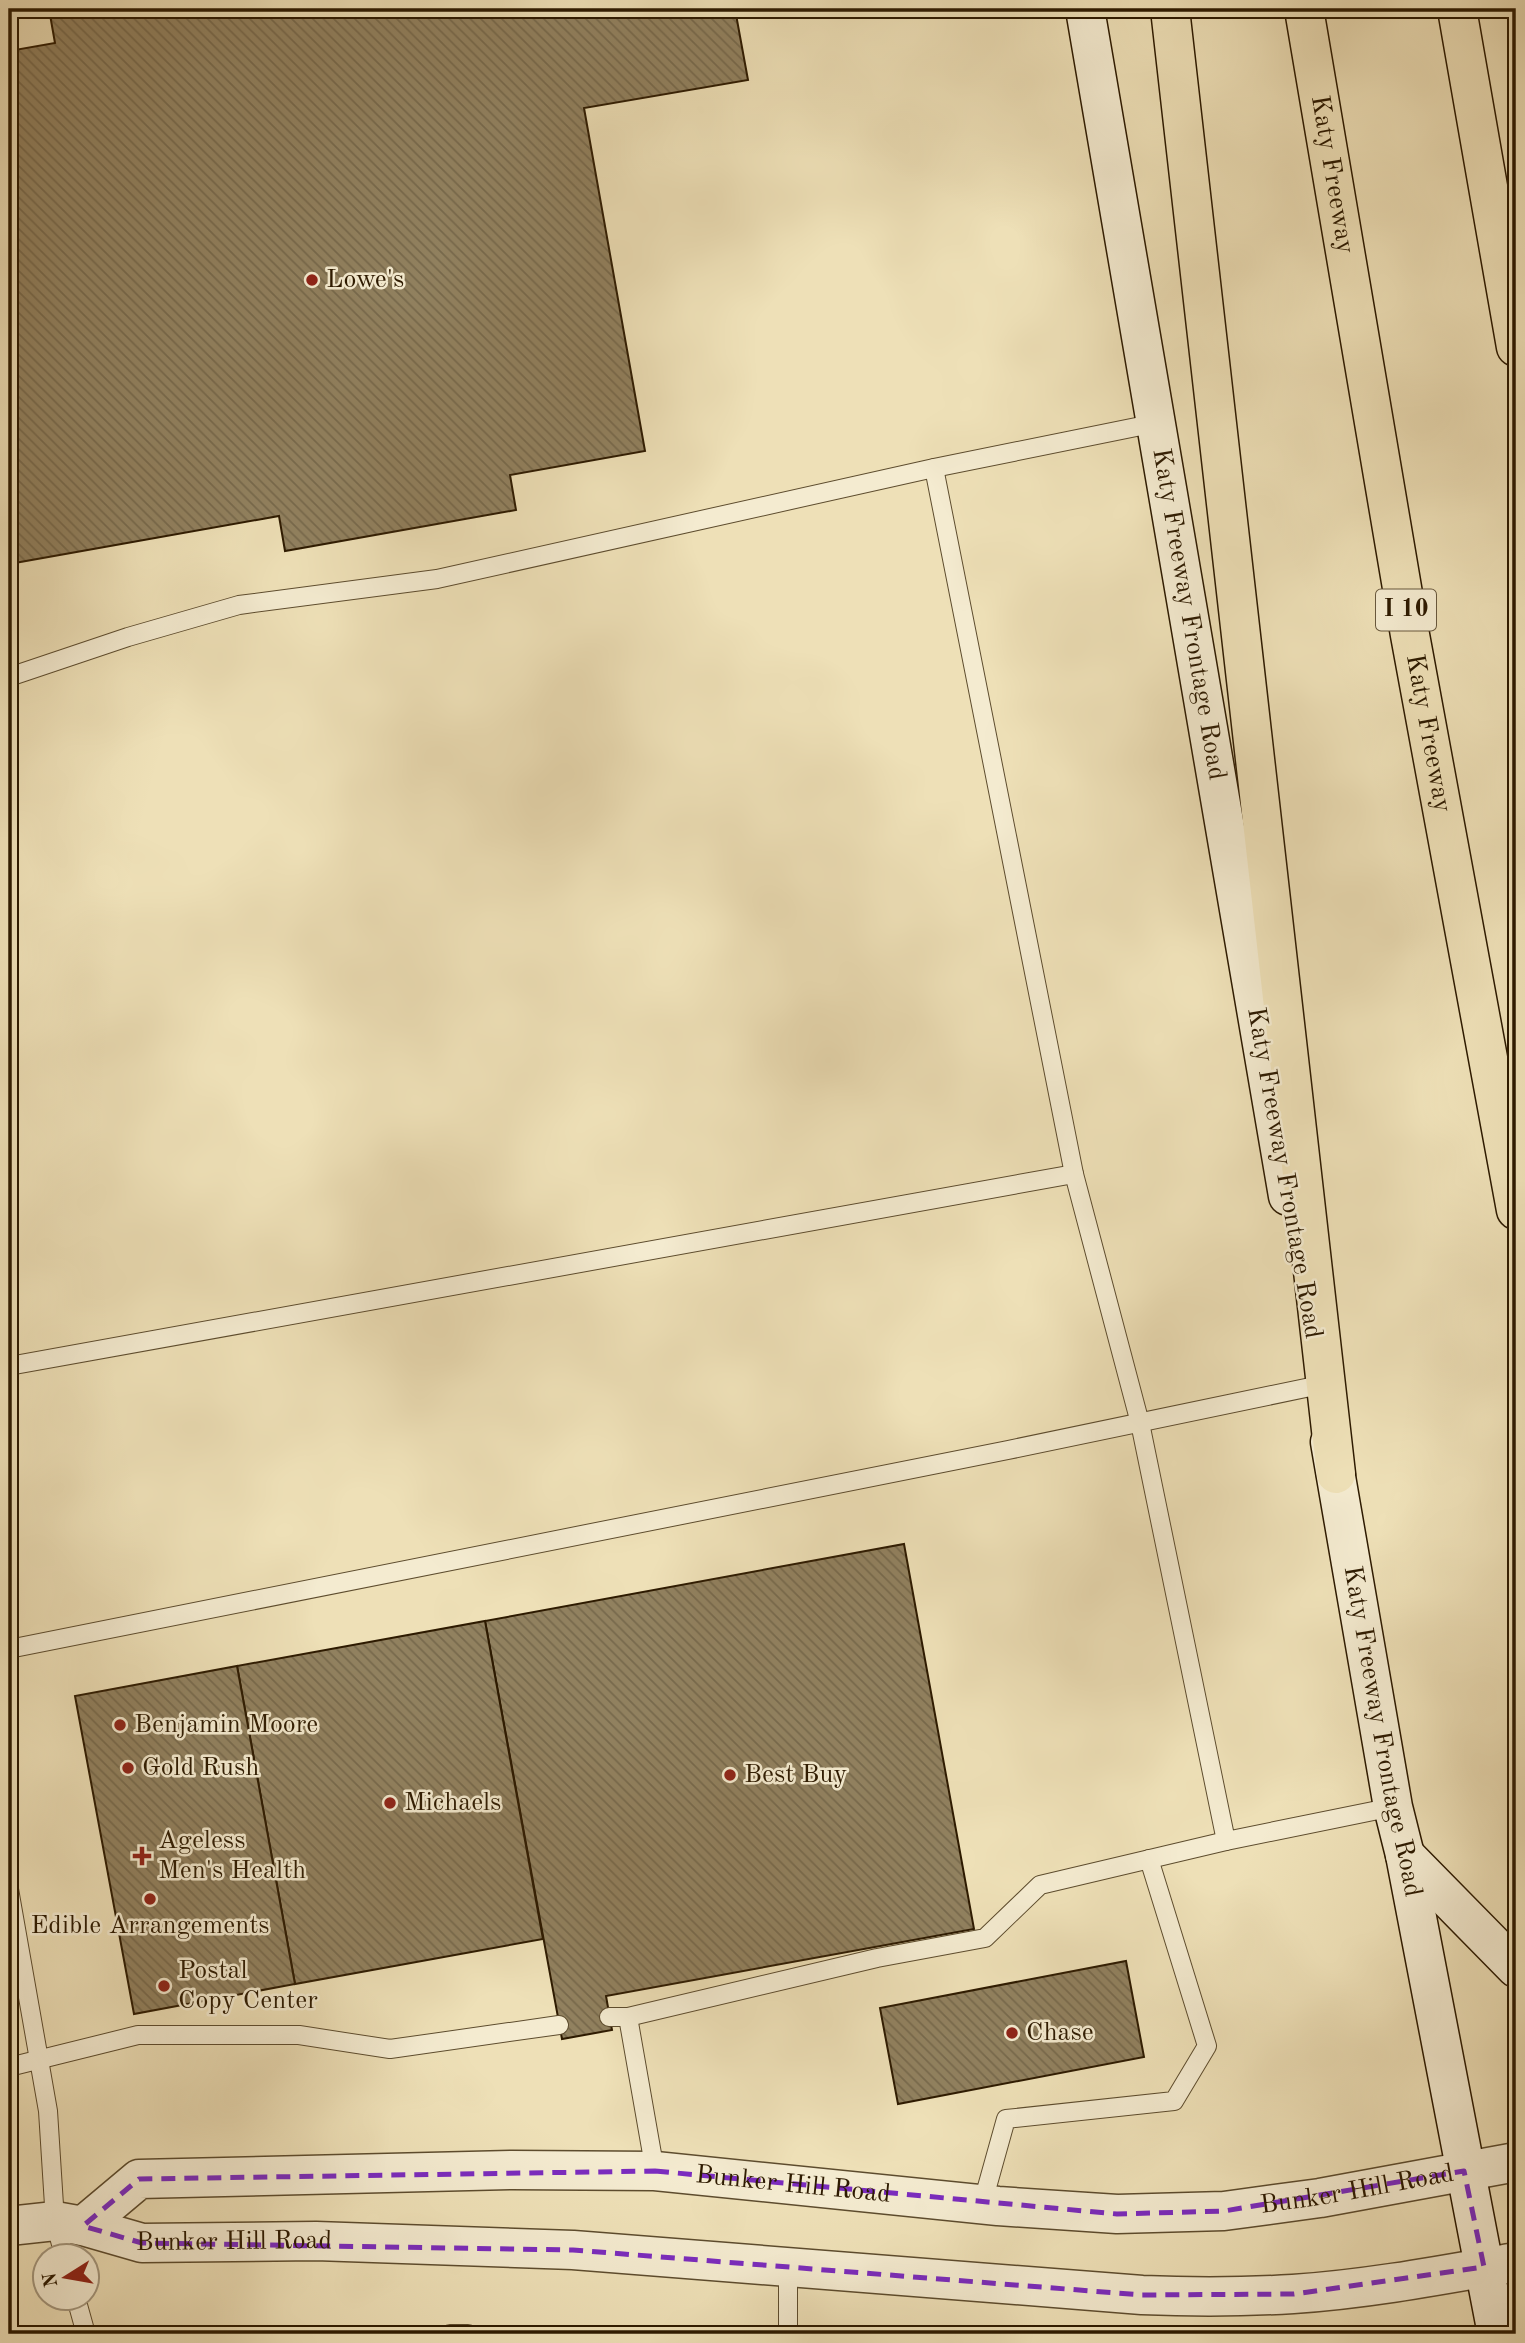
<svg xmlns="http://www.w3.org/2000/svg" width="1525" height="2343" viewBox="0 0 1525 2343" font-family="'Old Standard TT',serif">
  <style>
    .building { fill: url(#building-back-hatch); stroke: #2d1a00; stroke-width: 2 }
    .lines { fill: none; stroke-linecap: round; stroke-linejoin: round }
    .service-casing { stroke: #5d4c2e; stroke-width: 20 }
    .tertiary-casing { stroke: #5d4c2e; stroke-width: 41 }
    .secondary-casing { stroke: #2d1a00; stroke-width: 41 }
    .motorway-casing { stroke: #2d1a00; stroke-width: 41 }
    .service { stroke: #f4ebd0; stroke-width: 18 }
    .tertiary { stroke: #f4ebd0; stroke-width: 38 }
    .secondary { stroke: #f4ebd0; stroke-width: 38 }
    .motorway { stroke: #eee0b7; stroke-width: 38 }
    .marked { fill: none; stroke: #7b2cbf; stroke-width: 5; stroke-dasharray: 14 9; stroke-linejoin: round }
    .poi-dot { fill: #8f2418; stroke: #f4ebd0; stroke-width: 2.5 }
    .labels { text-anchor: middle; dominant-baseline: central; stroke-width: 5; stroke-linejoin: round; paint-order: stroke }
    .shield { fill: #f4ebd0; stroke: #69593e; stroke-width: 2 }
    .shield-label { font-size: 24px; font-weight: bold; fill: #2d1a00 }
    .street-label { font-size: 26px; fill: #2d1a00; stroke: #f4ebd0 }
    .poi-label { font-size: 26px; fill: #2d1a00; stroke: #f4ebd0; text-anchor: start }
  </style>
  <defs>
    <pattern id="building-back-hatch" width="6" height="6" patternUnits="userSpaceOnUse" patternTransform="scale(1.75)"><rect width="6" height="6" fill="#91815f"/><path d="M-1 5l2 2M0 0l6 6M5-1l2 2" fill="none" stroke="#77694c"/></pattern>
  </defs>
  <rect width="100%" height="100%" fill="#eee0b7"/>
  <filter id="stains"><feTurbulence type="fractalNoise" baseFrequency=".00286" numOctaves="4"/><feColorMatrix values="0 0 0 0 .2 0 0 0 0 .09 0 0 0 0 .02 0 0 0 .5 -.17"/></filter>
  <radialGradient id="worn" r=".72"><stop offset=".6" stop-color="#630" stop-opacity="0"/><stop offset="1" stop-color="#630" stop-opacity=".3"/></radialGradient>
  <g class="building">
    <path d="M49,9H735L748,80L584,108L645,451L510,475L516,510L285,551L279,516L9,564V51L55,43Z"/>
    <path d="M904,1544L974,1929L606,1996L612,2030L562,2039L485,1621Z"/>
    <path d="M485,1621L543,1939L295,1984L237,1666Z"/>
    <path d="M237,1666L295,1984L134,2014L75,1696Z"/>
    <path d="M1126,1961L1144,2057L898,2104L880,2008Z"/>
  </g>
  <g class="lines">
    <defs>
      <g id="service">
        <path d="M934,468L1074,1174L1140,1423L1226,1841L1393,1807"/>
        <path d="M9,677L128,637L239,605L437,579L934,468L1156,423"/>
        <path d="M9,1366L1074,1174"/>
        <path d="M9,1649L1008,1450L1320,1385"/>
        <path d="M9,1889L48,2111L55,2221L64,2256"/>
        <path d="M609,2017H628L877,1958L985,1938L1040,1885L1226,1841"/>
        <path d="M628,2017L655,2171"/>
        <path d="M9,2067L138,2035H299L390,2049L559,2025"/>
        <path d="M982,2205L1006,2119L1174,2101L1207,2046L1149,1859"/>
        <path d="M76,2298L86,2334"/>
        <path d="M450,2334H468"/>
        <path d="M788,2334V2267"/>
      </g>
      <g id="tertiary">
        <path id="s1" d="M9,2226L55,2221L83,2226L142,2243L316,2241L573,2250L1142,2295C1192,2297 1242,2297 1293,2294C1368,2289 1442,2275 1516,2262"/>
        <path id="s2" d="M83,2226L139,2179L512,2170L655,2171L998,2206L1117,2214L1224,2211L1320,2198L1516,2162"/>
      </g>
      <g id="secondary">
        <path id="s3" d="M1085,9L1288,1196"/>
        <path id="s4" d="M1330,1442L1393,1807L1405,1855L1497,2334"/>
        <path d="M1405,1855L1516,1968"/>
      </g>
      <g id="motorway">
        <path d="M1170,9L1336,1474"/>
        <path id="s5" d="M1304,9L1410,635L1516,1210"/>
        <path d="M1457,9L1516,347"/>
      </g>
    </defs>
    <use href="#service" class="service-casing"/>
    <use href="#tertiary" class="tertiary-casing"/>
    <use href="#secondary" class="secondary-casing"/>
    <use href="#motorway" class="motorway-casing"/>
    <use href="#service" class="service"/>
    <use href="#tertiary" class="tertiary"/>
    <use href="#secondary" class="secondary"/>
    <use href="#motorway" class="motorway"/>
  </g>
  <path class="marked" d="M655,2171L1117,2214L1224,2211L1464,2171L1484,2267L1294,2294L1142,2295L573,2250L142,2243L83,2226L139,2179Z"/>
  <g class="poi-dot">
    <circle cx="312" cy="280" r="7"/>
    <circle cx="120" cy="1725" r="7"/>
    <circle cx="128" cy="1768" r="7"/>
    <circle cx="730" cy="1775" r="7"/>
    <circle cx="390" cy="1803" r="7"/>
    <path d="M138.5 1845.5h7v7h7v7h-7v7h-7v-7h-7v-7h7z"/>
    <circle cx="150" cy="1899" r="7"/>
    <circle cx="164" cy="1986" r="7"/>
    <circle cx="1012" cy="2033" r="7"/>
  </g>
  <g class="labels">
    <rect class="shield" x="1376" y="589.5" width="60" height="41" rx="5"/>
    <g class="shield-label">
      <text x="1406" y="610">I 10</text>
    </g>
    <g class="street-label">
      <text stroke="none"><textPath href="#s5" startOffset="168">Katy Freeway</textPath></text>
      <text stroke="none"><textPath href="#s3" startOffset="614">Katy Freeway Frontage Road</textPath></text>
      <text stroke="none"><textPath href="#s5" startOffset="735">Katy Freeway</textPath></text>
      <text transform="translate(1284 1173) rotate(80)">Katy Freeway Frontage Road</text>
      <text stroke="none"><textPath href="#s4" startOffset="294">Katy Freeway Frontage Road</textPath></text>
      <text stroke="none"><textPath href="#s2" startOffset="728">Bunker Hill Road</textPath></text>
      <text stroke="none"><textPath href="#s2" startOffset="1295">Bunker Hill Road</textPath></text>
      <text stroke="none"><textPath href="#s1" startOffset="228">Bunker Hill Road</textPath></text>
    </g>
    <g class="poi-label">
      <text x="326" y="280">Lowe's</text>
      <text x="134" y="1725">Benjamin Moore</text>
      <text x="142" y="1768">Gold Rush</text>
      <text x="744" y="1775">Best Buy</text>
      <text x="404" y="1803">Michaels</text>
      <text x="158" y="1841">Ageless<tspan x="158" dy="30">Men's Health</tspan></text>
      <text x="150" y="1926" text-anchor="middle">Edible Arrangements</text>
      <text x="178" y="1971">Postal<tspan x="178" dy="30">Copy Center</tspan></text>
      <text x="1026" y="2033">Chase</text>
    </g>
  </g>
  <rect width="1525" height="2343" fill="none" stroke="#eee0b7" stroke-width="35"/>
  <rect x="10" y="10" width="1504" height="2322" fill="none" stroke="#2d1a00" stroke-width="3.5"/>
  <rect x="18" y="18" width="1490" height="2308" fill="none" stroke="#2d1a00" stroke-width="2"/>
  <g transform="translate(66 2277) rotate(259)"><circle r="33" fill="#f4ebd0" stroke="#a4977d" stroke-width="2"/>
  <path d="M0-5L12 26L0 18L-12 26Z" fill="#8f2418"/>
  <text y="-10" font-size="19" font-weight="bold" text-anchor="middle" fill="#2d1a00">N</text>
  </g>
  <rect width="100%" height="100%" filter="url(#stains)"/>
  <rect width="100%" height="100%" fill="url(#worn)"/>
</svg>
